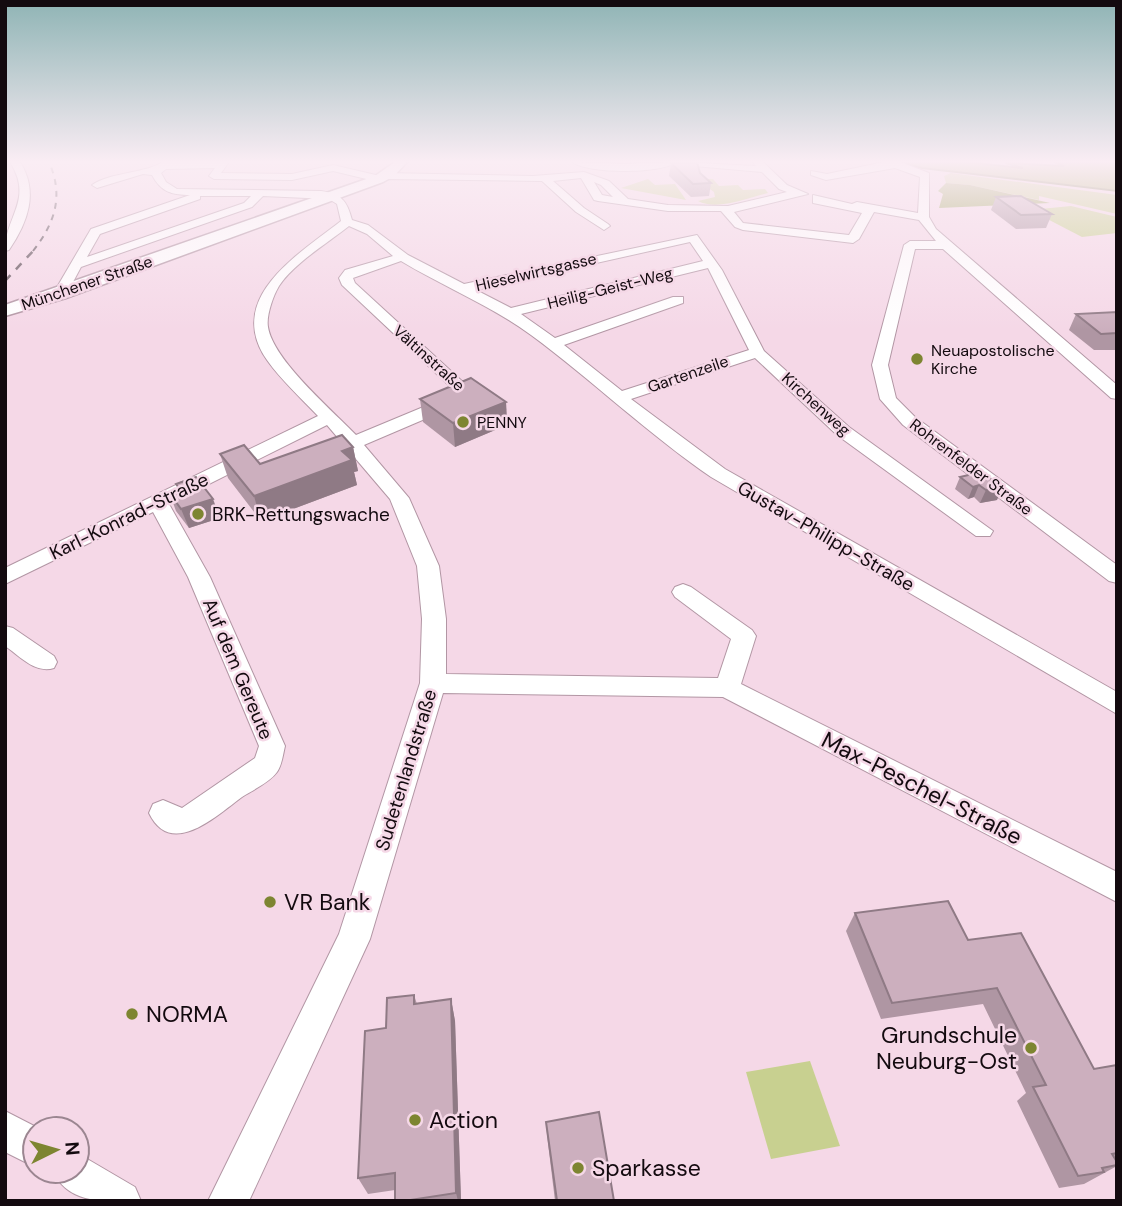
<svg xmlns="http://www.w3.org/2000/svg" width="1122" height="1206" viewBox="0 0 1122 1206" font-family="'DM Sans',sans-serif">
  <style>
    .green { fill: #c8d090 }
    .forest { fill: #9ba35a }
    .water { fill: #abb369; stroke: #7d804e; stroke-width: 2 }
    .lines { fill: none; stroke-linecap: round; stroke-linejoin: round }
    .minor-casing { stroke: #b296a4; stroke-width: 2 }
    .major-casing { stroke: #b296a4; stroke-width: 3 }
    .minor { fill: #fff; fill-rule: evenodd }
    .major { fill: #fff; fill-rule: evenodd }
    .rail-far1 { stroke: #5e4e57; stroke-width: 2; stroke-dasharray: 6 6; stroke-linecap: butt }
    .rail { stroke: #5e4e57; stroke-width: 2.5; stroke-dasharray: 8 8; stroke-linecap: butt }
    .wall { fill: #af96a3 }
    .shaded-wall { fill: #8f7a85 }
    .building { fill: #ccafbe; stroke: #8f7a85; stroke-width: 2 }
    .poi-dot { fill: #7d8531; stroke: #f5d8e7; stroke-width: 2.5 }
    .labels { text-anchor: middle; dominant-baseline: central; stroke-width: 5; stroke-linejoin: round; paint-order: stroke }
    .far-street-label { font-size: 16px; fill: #130a0f; stroke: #f5d8e7 }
    .far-poi-label { font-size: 16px; fill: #130a0f; stroke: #f5d8e7; text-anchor: start }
    .poi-label { font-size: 19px; fill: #130a0f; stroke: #f5d8e7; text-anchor: start }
    .street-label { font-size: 19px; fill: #130a0f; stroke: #f5d8e7 }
    .near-street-label { font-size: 23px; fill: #130a0f; stroke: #f5d8e7 }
    .near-poi-label { font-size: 23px; fill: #130a0f; stroke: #f5d8e7; text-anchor: start }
  </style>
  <rect width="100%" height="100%" fill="#f5d8e7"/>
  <g class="green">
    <path d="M951,173L1117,195V214L1039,196V200L970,185L946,183L944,176Z"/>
    <path d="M648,179L655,185L675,184L686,200L621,188Z"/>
    <path d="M704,179H713L719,186L738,185L743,190L765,189L768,193C748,198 717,211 698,201L715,197L714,192L704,185Z"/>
    <path d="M1071,206L1117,217V233L1082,237L1030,210Z"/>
    <path d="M810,1061L840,1146L771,1159L746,1072Z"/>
  </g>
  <path class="forest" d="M946,183L970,185L1050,203L939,208L943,194L938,191Z"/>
  <path class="water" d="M899,162H965L1023,168L1006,163L1064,166L1055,162H1117V191L922,168Z"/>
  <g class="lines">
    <defs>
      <g id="minor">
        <path d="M10,162H20C39,192 28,222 9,250L5,251C5,216 34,200 10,162Z"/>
        <path d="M162,162H229L221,173L292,174L333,165L380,176L385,173L533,176L584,172L609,181L628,199L668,205L728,206L787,192L779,189L762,172L683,165L678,162L756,166L753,162H763L787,185L808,194L734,212L743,223L849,235L862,213L813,203V195L852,204L857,202L918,213L920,177L895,168L826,180L811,175V171L827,174L884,162H900L929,173V217L936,229L1117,385V399L1111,398L943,249H915L888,365L896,398L915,417L1117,565V583L1109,581L903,425L880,399L872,365L904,245L910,241H936L919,220L874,212L859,239L853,243L743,230L735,227L721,211H668L598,201L594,200L581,178L553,181L584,208L608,224L610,226L604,230L576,212L542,181L384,179L379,182L333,171L292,180L214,179L209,176L215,168L166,169L161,173L166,182L177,189L321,191C341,194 347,200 352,220L368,225L408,255L464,284L697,235L722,270L764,351L849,427L993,531L990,536H976L837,435L755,358L631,399L725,469L1117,692V714L711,477C648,434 591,379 531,335C490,305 444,287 401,261L353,278L355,283L476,394L474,398L364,445L409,498L439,566L446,619V674L718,678L731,639L675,597L672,592L675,587L683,584L691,587L752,630L756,636L741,684L1117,872V902L723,697L443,693L370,939L249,1201H208L339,934L420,683L422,619L417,566L390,499L327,425L169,504L210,577L285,746C283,754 282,765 277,772C270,782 253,790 242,797C216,816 171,859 149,813L153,804L163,800L182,808L255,758L259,746L188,577L153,512L5,584V568L318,416C301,398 281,380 267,360C224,298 299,254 341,221L337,204L329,199L263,196L252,207L81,267L65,297H55L53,294L91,229L190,195C172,195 161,192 152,175L143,174L97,188L92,185C111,172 148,173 162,162ZM594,182L601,185L613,197L602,195ZM200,196H251L244,203L87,257L100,234L200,199ZM349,226L367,234L393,256L345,270L339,278L342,285L457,393L356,435C332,410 273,360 268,327C266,316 273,296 279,286C293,264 329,242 349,226ZM690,242L703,261L511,308L476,290ZM708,268L749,350L622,391L564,345L683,303V297H673L555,338L521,314Z"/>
        <path d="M572,162L624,164L677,162C660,174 589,174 572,162Z"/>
        <path d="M5,626L13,628L54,656L57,662L54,668C35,674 20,656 5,646Z"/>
        <path d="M5,1111L40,1129H35V1167L5,1152Z"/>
        <path d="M77,1153L135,1187L141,1201C107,1201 69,1206 53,1171H77Z"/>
      </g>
      <path id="major" d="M395,162H407L394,176L383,182L66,298L5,316V305L375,176Z"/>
    </defs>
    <use href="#minor" class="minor-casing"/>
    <use href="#major" class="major-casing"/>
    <use href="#minor" class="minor"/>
    <use href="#major" class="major"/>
    <path class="rail-far1" d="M33,251C55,223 64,196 49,162"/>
    <path class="rail" d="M5,281L34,250"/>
  </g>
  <g class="wall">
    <path d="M671,163L700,173L711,183L709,196L691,197L669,176Z"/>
    <path d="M996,197L1052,214L1046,228L1016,229L991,210Z"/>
    <path d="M1117,312V350H1094L1069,330L1076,314Z"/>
    <path d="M420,399L506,402L507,425L455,447L423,422Z"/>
    <path d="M353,447L358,471L354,472L357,485L261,521L228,478L220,454L260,464Z"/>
    <path d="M981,472L997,500L980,503L974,497L968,499L955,489L960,477Z"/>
    <path d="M176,484L220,518L189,528L176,511L169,492L178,489Z"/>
    <path d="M855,913L968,940L1094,1069L1117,1065V1166L1084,1184L1059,1188L1017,1101L1026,1093L983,1004L881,1019L846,931Z"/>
    <path d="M414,995L417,1004L451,999L455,1021L461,1201H395V1190L368,1194L358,1178L386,1028Z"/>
    <path d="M546,1122L614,1201H555L547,1135Z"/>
  </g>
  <g class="shaded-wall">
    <path d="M506,402L507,425L455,447L453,423Z"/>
    <path d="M353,447L358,471L354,472L357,485L261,521L254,496L342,451Z"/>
    <path d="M979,485L974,497L968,499L973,487Z"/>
    <path d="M1003,487L997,500L980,503L986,490Z"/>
    <path d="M213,499L220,518L189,528L181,509Z"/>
    <path d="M451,999L455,1021L461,1201H458L456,1193Z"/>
  </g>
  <g class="building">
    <path d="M697,162L700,173L711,183L693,184L671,163Z"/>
    <path d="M1021,196L1052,214L1021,215L996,197Z"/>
    <path d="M1117,312V333L1101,334L1076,314Z"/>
    <path d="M471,378L506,402L453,423L420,399Z"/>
    <path d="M342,435L353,447L342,451L352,460L254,496L220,454L244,445L260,464Z"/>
    <path d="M981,472L1003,487L986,490L979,485L973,487L960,477Z"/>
    <path d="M196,477L213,499L181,509L169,492L179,488L176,484Z"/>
    <path d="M948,901L968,940L1021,933L1094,1069L1117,1065V1153L1112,1154L1117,1162V1165L1102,1168L1104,1172L1078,1176L1033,1087L1046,1085L997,988L892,1003L855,913Z"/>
    <path d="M414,995V1004L451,999L456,1193L404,1201H395V1173L358,1178L365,1031L386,1028L387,998Z"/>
    <path d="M599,1112L614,1201H557L546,1122Z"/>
  </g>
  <linearGradient id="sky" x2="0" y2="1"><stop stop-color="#8fb4b5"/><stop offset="0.49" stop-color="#faedf4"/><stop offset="1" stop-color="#faedf4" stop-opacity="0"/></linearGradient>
  <rect width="1122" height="330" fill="url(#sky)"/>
  <g class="poi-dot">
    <circle cx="917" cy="359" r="7"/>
    <circle cx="463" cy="422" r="7"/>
    <circle cx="198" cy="514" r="7"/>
    <circle cx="270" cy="902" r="7"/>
    <circle cx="132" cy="1014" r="7"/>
    <circle cx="1031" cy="1048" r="7"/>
    <circle cx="415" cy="1120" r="7"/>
    <circle cx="578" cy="1168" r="7"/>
  </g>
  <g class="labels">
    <g class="far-street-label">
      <text transform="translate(536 272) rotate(-13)">Hieselwirtsgasse</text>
      <text transform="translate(87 283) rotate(-19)">Münchener Straße</text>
      <text transform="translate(610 288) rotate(-14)">Heilig-Geist-Weg</text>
      <text transform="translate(429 358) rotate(42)">Vältinstraße</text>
      <text transform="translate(688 374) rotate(-19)">Gartenzeile</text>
      <text transform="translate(816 404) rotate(42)">Kirchenweg</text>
      <text transform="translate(971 467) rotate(37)">Rohrenfelder Straße</text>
    </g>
    <g class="far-poi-label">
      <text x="931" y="350">Neuapostolische<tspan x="931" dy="18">Kirche</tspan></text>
      <text x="477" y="422">PENNY</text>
    </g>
    <g class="poi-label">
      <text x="212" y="514">BRK-Rettungswache</text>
    </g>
    <g class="street-label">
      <text transform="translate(129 516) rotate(-26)">Karl-Konrad-Straße</text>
      <text transform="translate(826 536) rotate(30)">Gustav-Philipp-Straße</text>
      <text transform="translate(238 669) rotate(67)">Auf dem Gereute</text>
      <text transform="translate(406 770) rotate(-73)">Sudetenlandstraße</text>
    </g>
    <g class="near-street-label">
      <text transform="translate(922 788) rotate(27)">Max-Peschel-Straße</text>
    </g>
    <g class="near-poi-label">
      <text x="284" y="902">VR Bank</text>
      <text x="146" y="1014">NORMA</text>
      <text x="1017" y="1035" text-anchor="end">Grundschule<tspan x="1017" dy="26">Neuburg-Ost</tspan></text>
      <text x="429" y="1120">Action</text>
      <text x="592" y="1168">Sparkasse</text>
    </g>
  </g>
  <rect width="1122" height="1206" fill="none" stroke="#130a0f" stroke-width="14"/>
  <g transform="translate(56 1150) rotate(85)"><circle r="33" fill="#f5d8e7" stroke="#9b8691" stroke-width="2"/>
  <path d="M0-5L12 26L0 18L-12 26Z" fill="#7d8531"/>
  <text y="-10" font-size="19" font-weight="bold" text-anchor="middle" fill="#130a0f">N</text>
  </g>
</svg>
